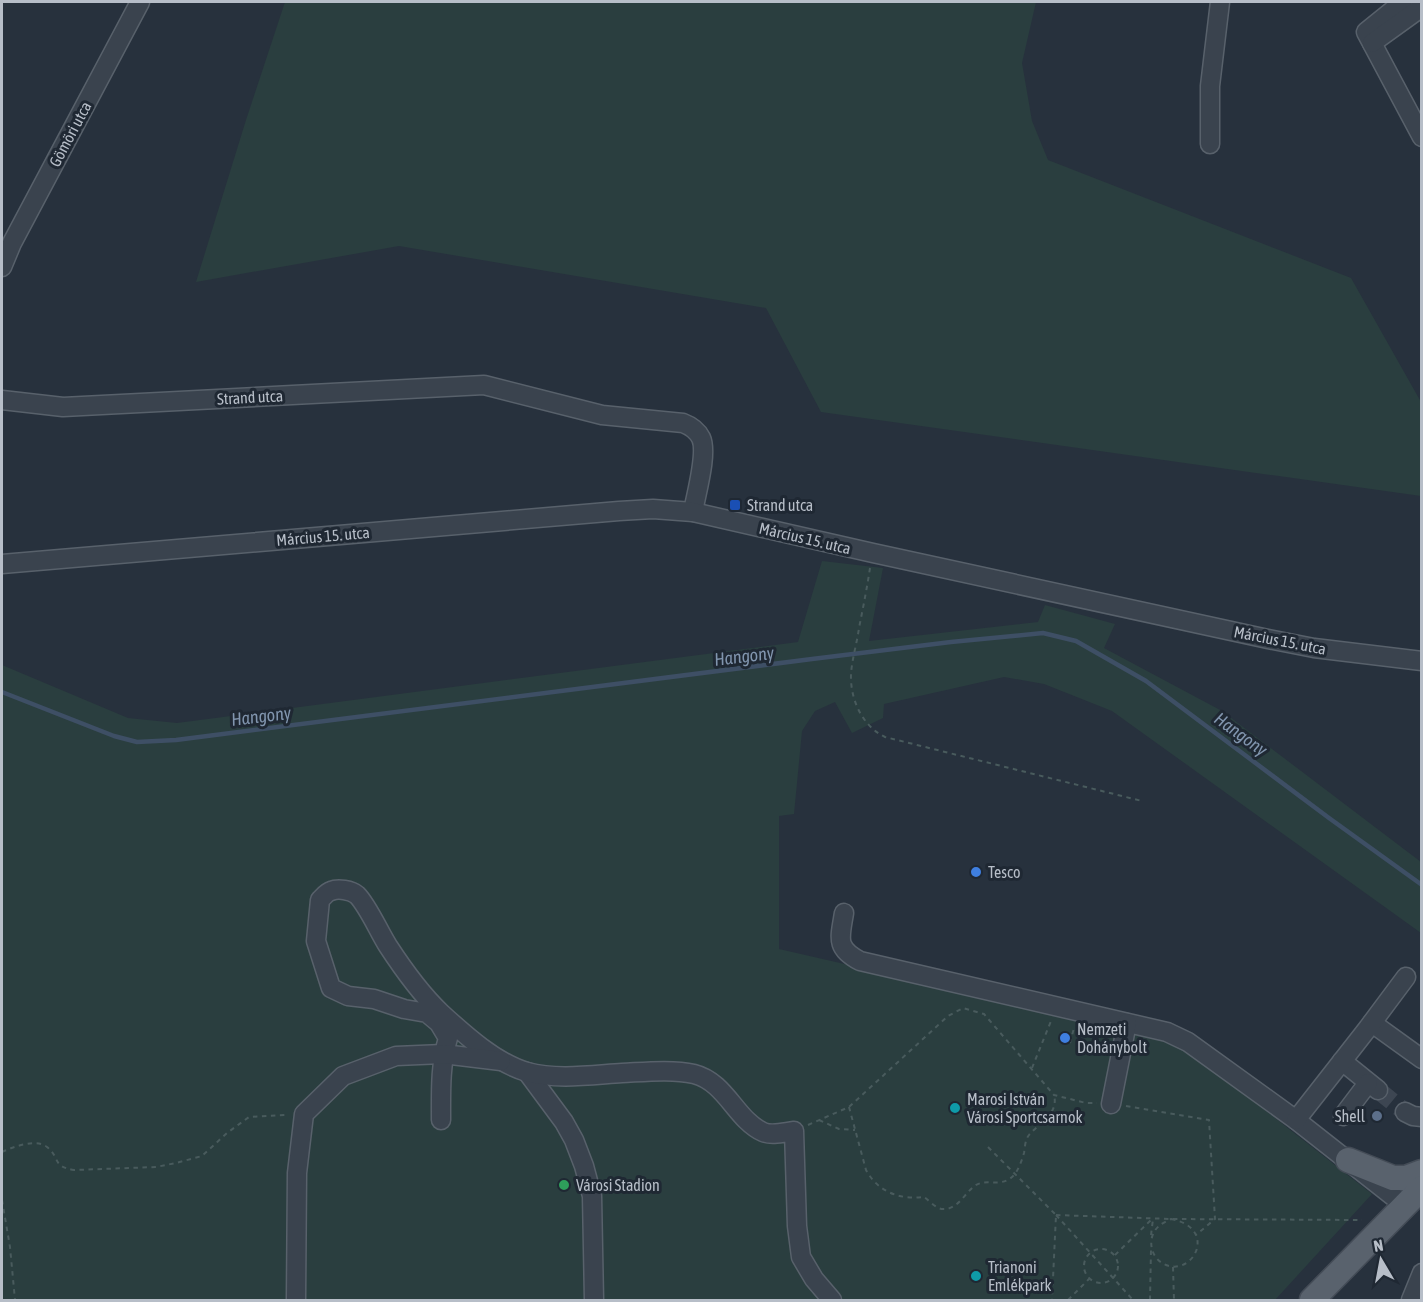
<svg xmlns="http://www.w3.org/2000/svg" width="1423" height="1302" viewBox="0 0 1423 1302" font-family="'Asap Condensed',sans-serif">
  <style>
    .green { fill: #2a3e3f }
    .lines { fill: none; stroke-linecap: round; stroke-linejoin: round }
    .stream { stroke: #3e4f65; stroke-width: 4.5 }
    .minor-tunnel { stroke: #3d4652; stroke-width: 18; stroke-dasharray: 18 9; stroke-linecap: butt }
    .minor-casing { stroke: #58616b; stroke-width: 21 }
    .major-casing { stroke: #444c57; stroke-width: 27 }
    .path { stroke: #495b5d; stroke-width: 2; stroke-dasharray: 4.5 4.5; stroke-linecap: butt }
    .minor { stroke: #3a434e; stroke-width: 18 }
    .major { stroke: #59626d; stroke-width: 24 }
    .transit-dot { fill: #1a4fb4; stroke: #1f2833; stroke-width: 2 }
    .shop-dot { fill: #3f7fe0; stroke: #1f2833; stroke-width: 2 }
    .culture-dot { fill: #0f9aa8; stroke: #1f2833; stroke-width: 2 }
    .service-dot { fill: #5c6f8a; stroke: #1f2833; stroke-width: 2 }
    .leisure-dot { fill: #2e9e5b; stroke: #1f2833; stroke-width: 2 }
    .labels { text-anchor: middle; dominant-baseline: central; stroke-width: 6; stroke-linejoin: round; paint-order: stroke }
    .street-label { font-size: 16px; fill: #b7bec8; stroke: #1f2833 }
    .poi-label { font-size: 16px; fill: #b7bec8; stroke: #1f2833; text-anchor: start }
    .water-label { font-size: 18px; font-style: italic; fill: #8195ae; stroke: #1f2833 }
  </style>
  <rect width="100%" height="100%" fill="#27313d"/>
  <g class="green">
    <path d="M285,2H1036L1022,63L1032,121L1048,160L1351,278L1421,402V496L821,412L766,308L399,246L196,282L246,120Z"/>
    <path d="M822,561L883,568L869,641L1038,622L1045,605L1115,624L1104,648L1222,711L1421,862V933L1112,711L1044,684L1004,677L884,704L883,718L852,733L835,702L815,711L802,731L794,814L779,816V949L1164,1037L1186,1048L1372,1194L1275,1300H2V665L128,718L177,723L798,642Z"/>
  </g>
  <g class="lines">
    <path class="stream" d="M2,692L114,736L137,742L176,740L812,659L951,642L1043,633L1076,641L1146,681L1329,818L1422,885"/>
    <path class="minor-tunnel" d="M1378,1090L1405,1112"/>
    <defs>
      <g id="minor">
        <path d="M1403,2L1366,32L1422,137"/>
        <path d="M1372,43L1422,7"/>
        <path d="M1210,144V86L1220,2"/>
        <path d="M2,267L12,243L140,2"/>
        <path d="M2,400L63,407L484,385L602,415L683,423C691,426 697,430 701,438C708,453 696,494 693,512"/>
        <path d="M2,564L619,511L653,509L693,512L873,553L1268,639L1314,648L1422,661"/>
        <path d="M844,913C840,938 835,948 860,961L1167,1032L1188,1042L1296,1120L1404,1205"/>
        <path d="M1372,1023L1422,1059"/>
        <path d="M1342,1061L1378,1090"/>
        <path d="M527,1072L564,1122L574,1140L584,1166L592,1196L594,1300"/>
        <path d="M1111,1104L1127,1023"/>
        <path d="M1405,1112L1413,1116L1422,1117"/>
        <path d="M1343,1116L1368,1083"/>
        <path d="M441,1120C441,1092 440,1065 448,1038L439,1023L427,1013L404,1009L374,999L348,996L331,988L316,941L320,900C323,897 327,892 331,891C338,888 351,890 357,895C368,906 379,932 388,946C403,969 421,994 441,1013C465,1035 496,1063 527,1072C557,1080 591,1075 622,1073C644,1072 672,1069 694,1074C726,1082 736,1120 763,1132C772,1136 785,1132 794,1131L797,1226L801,1257L814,1279L832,1300"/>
        <path d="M1296,1120L1368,1028L1406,977"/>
        <path d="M296,1300L297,1173L304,1114L343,1076L396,1056L443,1054L501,1061"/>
        <path d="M1411,1300L1422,1273"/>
      </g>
      <g id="major">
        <path d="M1348,1160L1393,1178H1406L1422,1172"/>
        <path d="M1312,1300L1422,1188"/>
      </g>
    </defs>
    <use href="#minor" class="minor-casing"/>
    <use href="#major" class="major-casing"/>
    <g class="path">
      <path d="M870,568C867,588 863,608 859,628C857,643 852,659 851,674C850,699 862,726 885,737L1142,801"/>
      <path d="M1070,1043L1074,1028"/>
      <path d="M1032,1068L1051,1021"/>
      <path d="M1126,1106L1209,1120L1215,1219L1196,1235"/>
      <path d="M849,1107L866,1170C878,1192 900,1200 924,1197C930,1201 936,1209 943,1209C958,1210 965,1192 976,1185C988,1178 1002,1189 1015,1174C1019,1168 1022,1160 1024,1153C1025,1147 1025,1140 1029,1135C1039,1123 1059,1114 1054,1095"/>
      <path d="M819,1120L839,1129L855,1130"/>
      <path d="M808,1125L849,1107L948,1016L963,1008L984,1014L1054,1095L1086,1103H1097"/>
      <path d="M988,1147L1056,1215L1052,1300"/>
      <path d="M2,1152C13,1147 36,1138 47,1147C61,1158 51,1166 74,1170L156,1167L176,1163L202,1156L227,1133L249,1117L286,1115"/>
      <path d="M2,1200L10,1247L15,1300"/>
      <path d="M1056,1215L1171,1219L1362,1220"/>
      <path d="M1056,1215L1133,1300"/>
      <path d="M1171,1219C1218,1228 1194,1276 1166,1265C1150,1259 1146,1237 1159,1226C1162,1223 1167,1221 1171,1219Z"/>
      <path d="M1151,1235L1153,1219"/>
      <circle cx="1101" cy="1266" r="17"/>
      <path d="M1115,1255L1153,1218"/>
      <path d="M1173,1267L1174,1300"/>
      <path d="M1068,1300L1089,1279"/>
      <path d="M1150,1300L1151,1249"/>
    </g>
    <use href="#minor" class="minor"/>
    <use href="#major" class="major"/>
  </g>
  <rect class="transit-dot" x="729" y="499" width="12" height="12" rx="3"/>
  <g class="shop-dot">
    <circle cx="976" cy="872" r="6"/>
    <circle cx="1065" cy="1038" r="6"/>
  </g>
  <g class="culture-dot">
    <circle cx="955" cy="1108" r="6"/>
    <circle cx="976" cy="1276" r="6"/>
  </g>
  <circle class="service-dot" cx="1377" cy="1116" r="6"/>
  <circle class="leisure-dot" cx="564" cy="1185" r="6"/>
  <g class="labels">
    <g class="street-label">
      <text transform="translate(70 134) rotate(-62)">Gömöri utca</text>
      <text transform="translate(250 397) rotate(-3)">Strand utca</text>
      <text transform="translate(323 536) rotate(-5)">Március 15. utca</text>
      <text transform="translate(805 538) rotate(13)">Március 15. utca</text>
      <text transform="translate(1280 640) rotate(11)">Március 15. utca</text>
    </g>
    <g class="poi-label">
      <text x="747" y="505">Strand utca</text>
      <text x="988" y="872">Tesco</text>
      <text x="1077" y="1029">Nemzeti<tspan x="1077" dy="18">Dohánybolt</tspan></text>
      <text x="967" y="1099">Marosi István<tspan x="967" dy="18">Városi Sportcsarnok</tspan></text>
      <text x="1365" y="1116" text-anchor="end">Shell</text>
      <text x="576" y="1185">Városi Stadion</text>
      <text x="988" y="1267">Trianoni<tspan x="988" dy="18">Emlékpark</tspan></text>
    </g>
    <g class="water-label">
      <text transform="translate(744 656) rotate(-7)">Hangony</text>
      <text transform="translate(261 716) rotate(-7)">Hangony</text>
      <text transform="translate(1241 734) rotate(36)">Hangony</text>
    </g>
  </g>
  <rect width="1423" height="1302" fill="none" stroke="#b7bec8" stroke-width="6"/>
  <g transform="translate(1381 1260) rotate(350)" stroke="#1f2833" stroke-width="4.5" paint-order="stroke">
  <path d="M0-4.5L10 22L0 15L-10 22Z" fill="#b7bec8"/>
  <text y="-9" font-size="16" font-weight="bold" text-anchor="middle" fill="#b7bec8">N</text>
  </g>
</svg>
